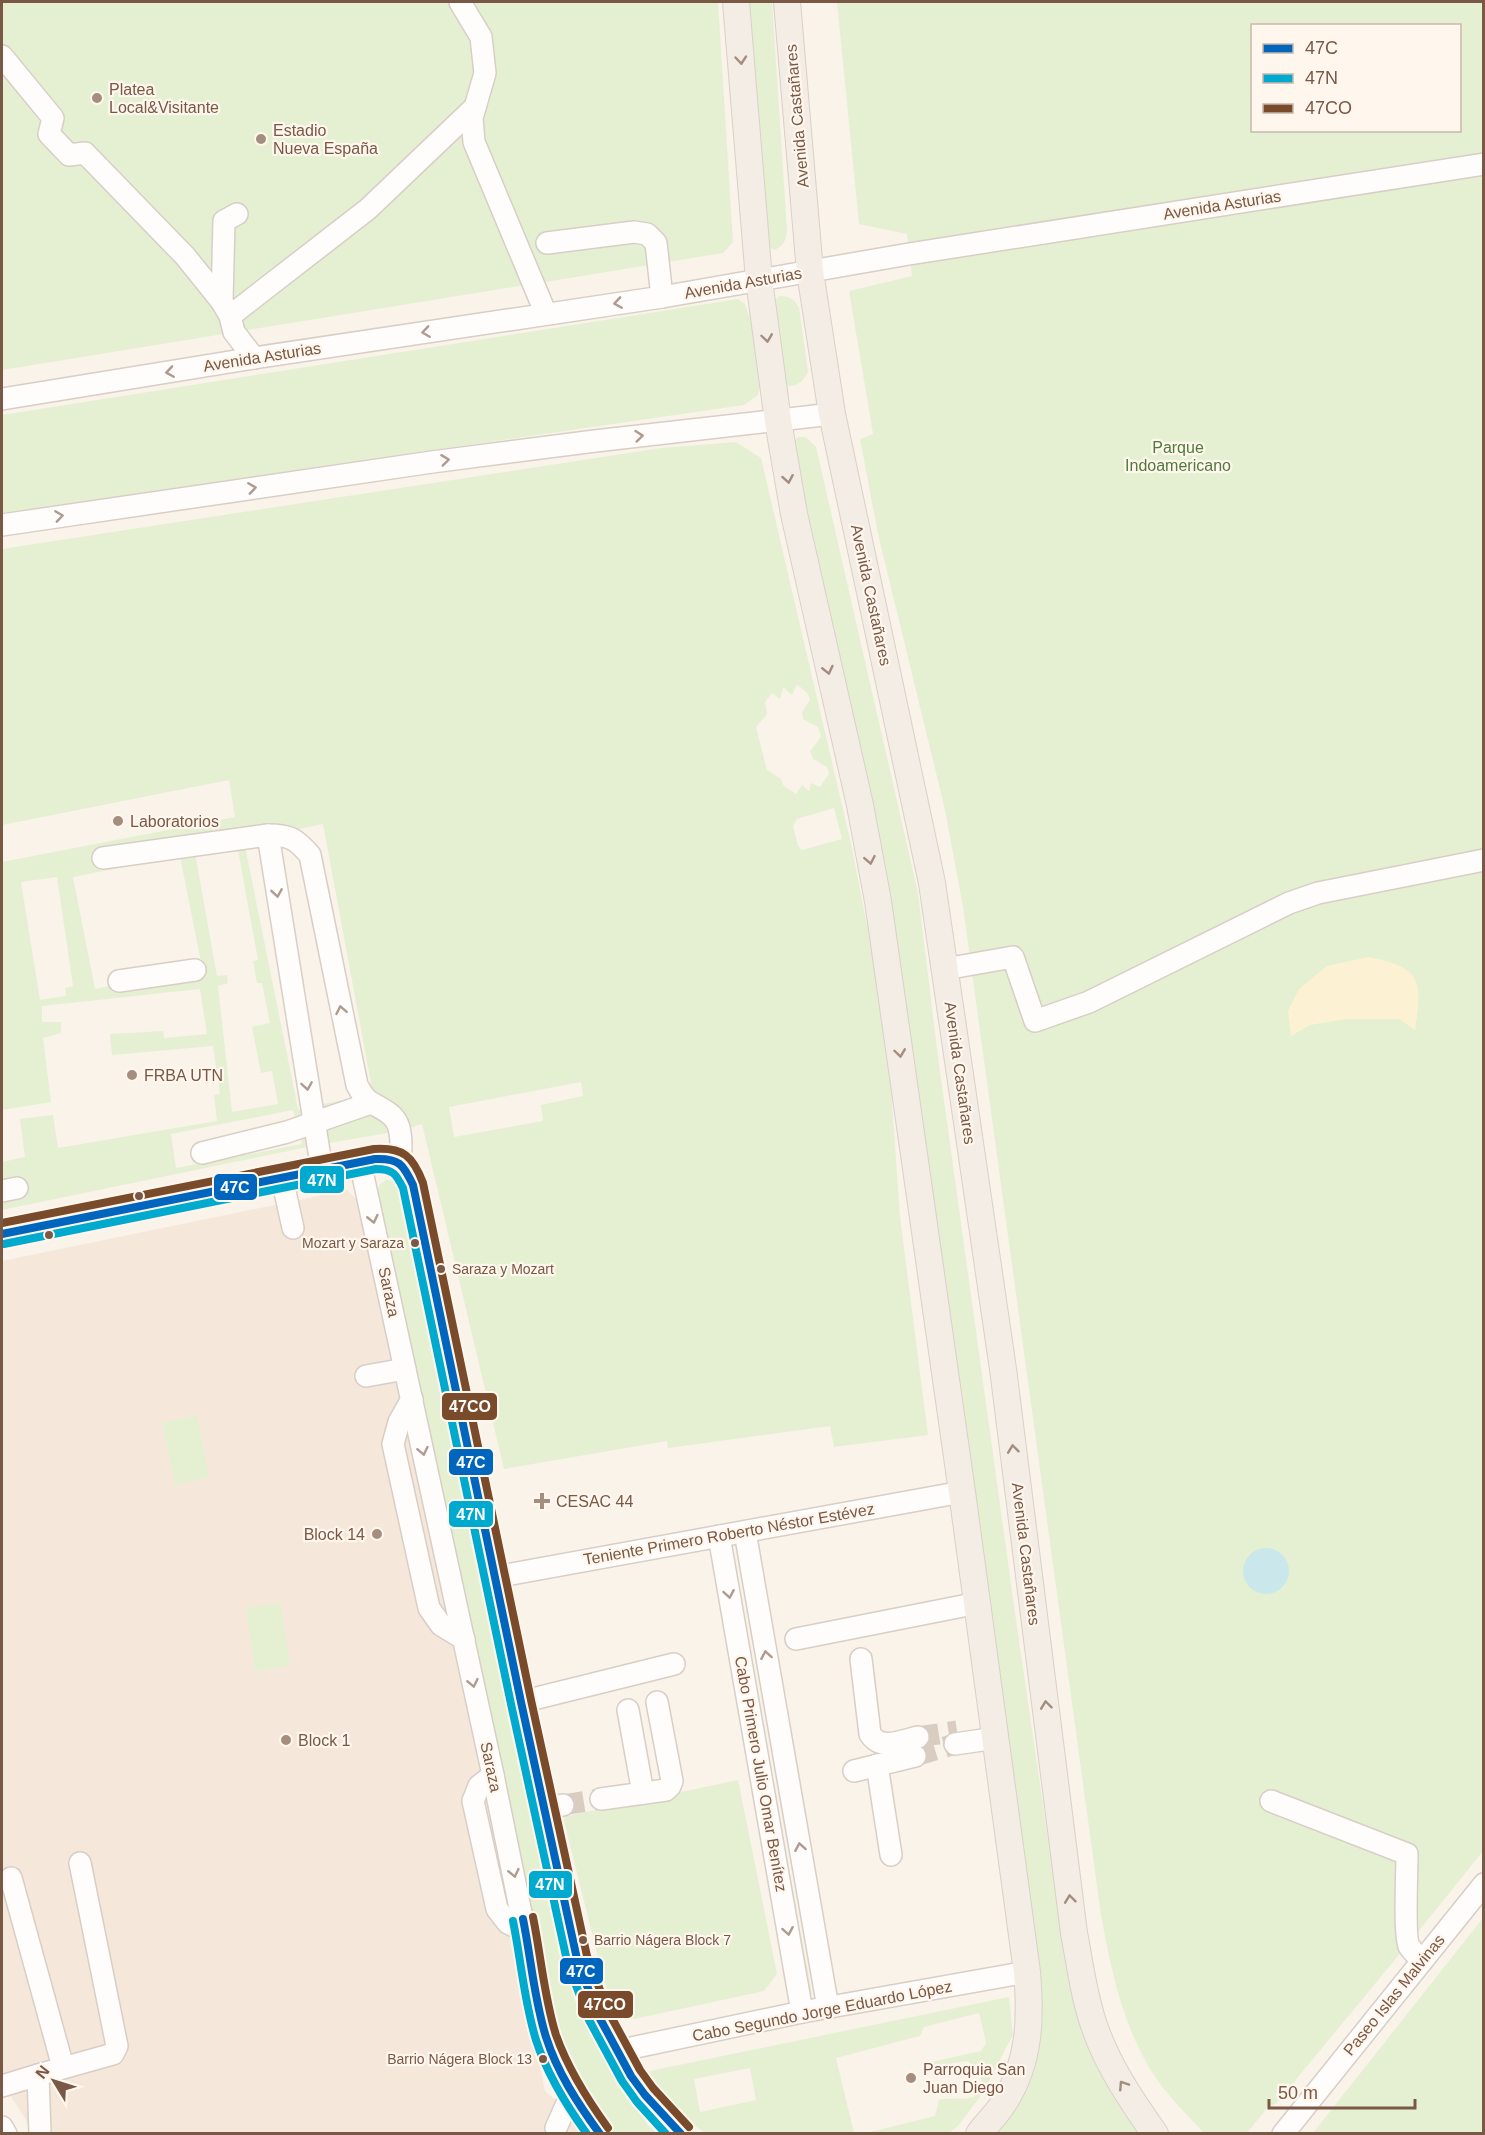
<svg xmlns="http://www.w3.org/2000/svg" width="1485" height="2135" viewBox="0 0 1485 2135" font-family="Helvetica,sans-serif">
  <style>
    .residential { fill: #f5e8da }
    .green { fill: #e5f0d3; fill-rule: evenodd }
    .sand { fill: #fcf1d2 }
    .water { fill: #cae8eb }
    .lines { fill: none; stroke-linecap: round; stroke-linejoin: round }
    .minor-tunnel { stroke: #d9ccc1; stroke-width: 21; stroke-dasharray: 21 10; stroke-linecap: butt }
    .minor-casing { stroke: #d8cec6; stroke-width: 24 }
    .major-casing { stroke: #dad0c8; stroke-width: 28 }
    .minor { stroke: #fefdfc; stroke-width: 21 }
    .major { stroke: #f3ede5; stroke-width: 26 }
    .bus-1-casing { stroke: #fff7ed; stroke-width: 12 }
    .bus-2-casing { stroke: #fff7ed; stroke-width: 12 }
    .bus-3-casing { stroke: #fff7ed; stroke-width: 12 }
    .bus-1 { stroke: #0065bd; stroke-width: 8 }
    .bus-2 { stroke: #00a9ce; stroke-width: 8 }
    .bus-3 { stroke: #7a4b2a; stroke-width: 8 }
    .oneway { stroke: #a48c7e }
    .oneway2 { stroke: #af9a8f }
    .poi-dot { fill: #a68e7f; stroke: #fff7ed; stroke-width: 2 }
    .bus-dot { fill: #7a5846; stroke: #fff7ed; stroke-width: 2 }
    .labels { text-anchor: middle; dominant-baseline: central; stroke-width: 4.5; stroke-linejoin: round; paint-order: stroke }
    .bus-label { font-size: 14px; fill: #7a5846; stroke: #fff7ed; text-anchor: end }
    .poi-label { font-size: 16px; fill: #7a5846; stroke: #fff7ed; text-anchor: start }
    .street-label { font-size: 16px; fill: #7a5846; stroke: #fff7ed }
    .park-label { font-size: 16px; fill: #4f7b3b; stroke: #fff7ed }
    .line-badge { stroke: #fff7ed; stroke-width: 2 }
    .badge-label { font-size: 16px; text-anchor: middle; font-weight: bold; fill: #fff }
  </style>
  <rect width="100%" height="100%" fill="#f9f3ea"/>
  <path class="residential" d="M347,1190L362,1205L401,1373L545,2091L569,2112L588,2133H34L2,2082V1261Z"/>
  <g class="green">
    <path d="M2,2H718L733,242L723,253L2,370Z"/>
    <path d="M744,2H772L787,230C786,240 784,245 775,250L768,247Z"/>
    <path d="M837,2H1483V1851C1416,1936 1345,2019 1277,2103L1268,2107L1247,2133H1204C1189,2117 1173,2101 1160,2084C1124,2033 1112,1975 1101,1915L963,907L945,810L878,534L860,439L873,434L849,291L912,276L907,234L859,224ZM1252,26H1460V130H1252Z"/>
    <path d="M780,296C790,296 794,299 799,308L808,372C803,382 798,386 786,386L780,379L771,303Z"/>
    <path d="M738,299L745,304L752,325L760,385L758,395L744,405L2,513V415Z"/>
    <path d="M799,437H806L816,447L918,893L938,1057L1016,1620L1064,1948L1077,2010L1093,2055L1111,2090L1141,2133H993L1029,2069L894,944L789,460L793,440Z"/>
    <path d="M736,442L761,458L852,848L887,1028L900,1217L928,1435L834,1447L830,1426L668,1448L667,1441L504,1469L422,1124L400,1131L317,1145L2,1210V1162L25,1157L20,1119L53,1115L58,1148L217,1121L214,1095L220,1094L213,1046L112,1055L110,1034L163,1031L164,1038L207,1034L200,989L42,1006V1022H61V1033L43,1038L51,1102L2,1110V862L235,817L229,780L2,825V549L661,448ZM797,684L808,694L810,700L802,712L803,719L818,727L821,737L810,751L813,759L827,767L829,774L820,787L811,783L809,791L802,785L796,794L783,785L781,779L767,770L756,727L767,714L765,702L772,693L780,699L783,687L792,695ZM834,808L842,839L802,850L798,846L793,826L797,819ZM323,824L373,1094L298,1109L244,841ZM237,845L258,960L253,961L257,983H262L270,1023L252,1027L261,1073L272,1071L278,1104L232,1112L218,986L228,983L227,975L217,976L195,853ZM180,856L202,967L95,989L73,877ZM57,877L73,986L65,988L66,996L40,1000L21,882ZM581,1082L583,1096L541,1105L543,1121L454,1137L449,1107ZM293,1110L302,1144L176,1168L171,1134Z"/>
    <path d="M386,1180C396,1180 401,1183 406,1192L569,1976L590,2032L647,2124L656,2133H612C581,2094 563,2048 546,2001L377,1192L380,1184Z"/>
    <path d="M197,1415L209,1477L175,1485L162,1423Z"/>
    <path d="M731,1552L812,1994L810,1996L808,1995Z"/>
    <path d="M281,1603L290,1666L255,1671L246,1608Z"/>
    <path d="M738,1780L777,1974L764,1991L634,2019L610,2005L563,1817Z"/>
    <path d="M1483,1918V2133H1313Z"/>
    <path d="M1009,1997L1013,2035L982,2094L958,2126L949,2133H866L935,2116L939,2100C952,2097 962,2101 974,2097L982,2083L979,2070L967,2061L952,2063L948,2069L933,2072L931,2062L981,2051L986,2043L979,2013L924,2027L920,2036L836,2058L854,2133H705C681,2116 663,2097 645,2072ZM750,2068L756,2100L700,2112L694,2079Z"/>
  </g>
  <path class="sand" d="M1369,957C1421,968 1423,979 1415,1030L1399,1019H1347L1310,1025L1291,1036L1288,1011L1299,989L1327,966Z"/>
  <circle class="water" cx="1266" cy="1571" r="23"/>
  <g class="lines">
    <g class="minor-tunnel">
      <path d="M918,1737L957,1731"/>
      <path d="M915,1756L955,1744"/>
      <path d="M563,1805L601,1799"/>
    </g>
    <defs>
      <g id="minor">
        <path d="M460,2L481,37L485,73L472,118L474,142L546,314"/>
        <path d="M2,56L53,118L49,134L69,155L85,153L185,256L222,302L230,316L234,332L254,358"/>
        <path d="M547,243L634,232L647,234L656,243L662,297"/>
        <path d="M222,302L224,221L237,214"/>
        <path d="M230,316L368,209L475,107"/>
        <path d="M2,399L254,358L662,297L909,254L1484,164"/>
        <path d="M2,525L432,462L595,441L832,414"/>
        <path d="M268,835L322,1170"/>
        <path d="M103,858L268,835C290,835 296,839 310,855L357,1085C361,1092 364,1099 372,1103C385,1111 398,1115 400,1133C402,1142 400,1153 401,1162"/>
        <path d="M945,969L1013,957L1035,1021L1089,1002L1289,903L1318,893L1484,860"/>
        <path d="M119,981L195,970"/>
        <path d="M202,1153L287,1132L371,1103"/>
        <path d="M360,1162L493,1775L546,2036C559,2071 577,2104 600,2134"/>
        <path d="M282,1178L293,1228"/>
        <path d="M2,1191L17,1188"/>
        <path d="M2,1234L375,1159C400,1157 403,1163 413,1185L521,1702L577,1959L598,2015L631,2076L645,2095L681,2134"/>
        <path d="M366,1376L405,1369"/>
        <path d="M412,1399L399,1422L393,1444L429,1608L441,1625L464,1639"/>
        <path d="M745,1532L828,2008"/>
        <path d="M719,1536L802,2012"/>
        <path d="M495,1577L962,1492"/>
        <path d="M796,1639L978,1603"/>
        <path d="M861,1659L870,1734C881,1751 901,1741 918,1737"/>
        <path d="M521,1702L674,1664"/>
        <path d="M628,1710L643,1793"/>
        <path d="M955,1744L996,1738"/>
        <path d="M877,1765L891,1855"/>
        <path d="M854,1771L915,1756"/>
        <path d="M493,1775L479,1786L473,1801L497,1909L508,1923L526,1932"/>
        <path d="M601,1799L666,1790L670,1786L672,1781L657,1702"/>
        <path d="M1271,1801L1407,1854C1407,1870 1404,1936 1409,1946C1412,1951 1418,1956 1422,1961"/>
        <path d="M544,1808L563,1805"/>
        <path d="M11,1878L63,2067"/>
        <path d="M617,2051L802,2012L1027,1972"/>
        <path d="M38,2075L113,2054L117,2046L80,1863"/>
        <path d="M2,2086L38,2075L40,2134"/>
        <path d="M2,2127L6,2134"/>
        <path d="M556,2128L572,2092"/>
        <path d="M1283,2134L1484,1884"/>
      </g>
      <g id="major">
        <path d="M736,2L759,280L778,421L794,514L860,805L878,901L962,1492L1027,1972C1031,2018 1030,2061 1005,2101C998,2113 987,2123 979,2134"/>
        <path d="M787,2L810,272L832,414L932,883L1003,1369L1074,1933C1080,1964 1084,1998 1095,2028C1108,2066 1132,2101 1155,2134"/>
      </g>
    </defs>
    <use href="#minor" class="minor-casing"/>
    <use href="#major" class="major-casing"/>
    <use href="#minor" class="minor"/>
    <use href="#major" class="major"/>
    <defs>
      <g id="bus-1">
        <path d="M2,1234L375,1159C399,1158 403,1164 413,1185L521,1702L577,1959L598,2015L631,2076L645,2095L681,2134"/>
        <path d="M523,1919C531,1958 534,1999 546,2037C557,2072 578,2104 600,2134"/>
      </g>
      <g id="bus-2">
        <path d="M4,1244L376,1169C393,1169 396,1174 403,1188L511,1704L567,1961L589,2020L622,2081L637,2102L666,2134"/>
        <path d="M513,1921C521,1960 524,2001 536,2040C547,2074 566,2105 587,2134"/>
      </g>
      <g id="bus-3">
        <path d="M2,1223L374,1149C403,1147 413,1156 423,1183L531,1700L587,1956L608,2011L640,2070L653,2088L689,2127"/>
        <path d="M533,1917C541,1956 544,1997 556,2035C568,2069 587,2099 608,2128"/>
      </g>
    </defs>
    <use href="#bus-1" class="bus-1-casing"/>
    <use href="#bus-2" class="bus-2-casing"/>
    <use href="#bus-3" class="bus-3-casing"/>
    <use href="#bus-1" class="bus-1"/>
    <use href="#bus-2" class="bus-2"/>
    <use href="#bus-3" class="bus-3"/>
  </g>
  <defs><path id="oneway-chevron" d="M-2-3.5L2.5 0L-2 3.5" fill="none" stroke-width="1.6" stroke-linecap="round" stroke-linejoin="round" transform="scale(1.5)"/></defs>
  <g class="oneway">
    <use href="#oneway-chevron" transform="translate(741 60) rotate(85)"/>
    <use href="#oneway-chevron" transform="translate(767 338) rotate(82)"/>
    <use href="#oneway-chevron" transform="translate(788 479) rotate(80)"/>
    <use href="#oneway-chevron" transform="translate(828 670) rotate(77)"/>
    <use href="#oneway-chevron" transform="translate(870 860) rotate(79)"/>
    <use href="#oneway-chevron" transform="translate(900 1053) rotate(82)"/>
    <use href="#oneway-chevron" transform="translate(1013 1449) rotate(-97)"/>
    <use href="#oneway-chevron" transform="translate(1046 1705) rotate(-97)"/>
    <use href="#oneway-chevron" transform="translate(1070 1899) rotate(-97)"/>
    <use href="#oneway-chevron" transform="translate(1123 2085) rotate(-123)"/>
  </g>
  <g class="oneway2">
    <use href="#oneway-chevron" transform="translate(618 303) rotate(171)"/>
    <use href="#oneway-chevron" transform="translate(426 332) rotate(172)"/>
    <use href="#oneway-chevron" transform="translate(170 372) rotate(171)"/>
    <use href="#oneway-chevron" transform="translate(639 436) rotate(-6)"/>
    <use href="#oneway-chevron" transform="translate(445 460) rotate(-7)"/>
    <use href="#oneway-chevron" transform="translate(252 488) rotate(-8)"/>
    <use href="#oneway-chevron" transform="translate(59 516) rotate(-8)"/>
    <use href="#oneway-chevron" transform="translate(277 893) rotate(81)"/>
    <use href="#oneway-chevron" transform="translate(341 1010) rotate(-101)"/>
    <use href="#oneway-chevron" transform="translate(307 1086) rotate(81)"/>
    <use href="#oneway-chevron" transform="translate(373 1219) rotate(77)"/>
    <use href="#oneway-chevron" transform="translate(423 1451) rotate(78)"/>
    <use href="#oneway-chevron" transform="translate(729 1594) rotate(80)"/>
    <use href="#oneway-chevron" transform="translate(766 1655) rotate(-100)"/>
    <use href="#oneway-chevron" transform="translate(473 1683) rotate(78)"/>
    <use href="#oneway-chevron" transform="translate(800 1847) rotate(-100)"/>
    <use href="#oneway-chevron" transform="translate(514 1873) rotate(78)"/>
    <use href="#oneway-chevron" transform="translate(788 1931) rotate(80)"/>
  </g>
  <g class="poi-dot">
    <circle cx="97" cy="98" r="6"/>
    <circle cx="261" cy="139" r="6"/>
    <circle cx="118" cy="821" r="6"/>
    <circle cx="132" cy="1075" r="6"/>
    <path d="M539 1492h6v6h6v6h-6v6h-6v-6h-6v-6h6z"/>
    <circle cx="377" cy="1534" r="6"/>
    <circle cx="286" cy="1740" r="6"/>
    <circle cx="911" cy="2078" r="6"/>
  </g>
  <g class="bus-dot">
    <circle cx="139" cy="1196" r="5"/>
    <circle cx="49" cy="1235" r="5"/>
    <circle cx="415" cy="1243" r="5"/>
    <circle cx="441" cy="1269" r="5"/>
    <circle cx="583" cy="1940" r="5"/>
    <circle cx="543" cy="2059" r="5"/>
  </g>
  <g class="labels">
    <g class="bus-label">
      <text x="404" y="1243">Mozart y Saraza</text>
      <text x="452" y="1269" text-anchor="start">Saraza y Mozart</text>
      <text x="594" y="1940" text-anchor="start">Barrio Nágera Block 7</text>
      <text x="532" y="2059">Barrio Nágera Block 13</text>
    </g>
    <g class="poi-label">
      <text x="109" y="89">Platea<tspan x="109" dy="18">Local&amp;Visitante</tspan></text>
      <text x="273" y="130">Estadio<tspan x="273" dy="18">Nueva España</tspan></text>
      <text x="130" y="821">Laboratorios</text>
      <text x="144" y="1075">FRBA UTN</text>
      <text x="556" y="1501">CESAC 44</text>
      <text x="365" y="1534" text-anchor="end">Block 14</text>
      <text x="298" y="1740">Block 1</text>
      <text x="923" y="2069">Parroquia San<tspan x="923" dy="18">Juan Diego</tspan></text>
    </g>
    <g class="street-label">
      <text transform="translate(797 116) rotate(-95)">Avenida Castañares</text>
      <text transform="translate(1222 205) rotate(-9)">Avenida Asturias</text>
      <text transform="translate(743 283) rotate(-10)">Avenida Asturias</text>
      <text transform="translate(262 357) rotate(-9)">Avenida Asturias</text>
      <text transform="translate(871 595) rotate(78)">Avenida Castañares</text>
      <text transform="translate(960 1073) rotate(82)">Avenida Castañares</text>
      <text transform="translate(389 1292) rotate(78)">Saraza</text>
      <text transform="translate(729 1534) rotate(-10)">Teniente Primero Roberto Néstor Estévez</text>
      <text transform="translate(1026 1554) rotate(83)">Avenida Castañares</text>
      <text transform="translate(491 1767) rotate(78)">Saraza</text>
      <text transform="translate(761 1774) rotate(80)">Cabo Primero Julio Omar Benítez</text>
      <text transform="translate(1394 1995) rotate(-51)">Paseo Islas Malvinas</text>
      <text transform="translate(822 2011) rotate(-11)">Cabo Segundo Jorge Eduardo López</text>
    </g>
    <g class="park-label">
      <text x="1178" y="447">Parque<tspan x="1178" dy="18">Indoamericano</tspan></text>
    </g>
  </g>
  <g class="line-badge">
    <rect x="299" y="1165" width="46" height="29" rx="6" fill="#00a9ce"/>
    <rect x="213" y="1173" width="45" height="28" rx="6" fill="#0065bd"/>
    <rect x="441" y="1392" width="57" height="29" rx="6" fill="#7a4b2a"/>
    <rect x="448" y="1448" width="46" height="28" rx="6" fill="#0065bd"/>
    <rect x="448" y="1500" width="46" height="28" rx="6" fill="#00a9ce"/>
    <rect x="528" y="1870" width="45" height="29" rx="6" fill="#00a9ce"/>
    <rect x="559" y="1957" width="45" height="28" rx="6" fill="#0065bd"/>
    <rect x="577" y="1990" width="57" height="29" rx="6" fill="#7a4b2a"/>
  </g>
  <g class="badge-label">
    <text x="322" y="1186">47N</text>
    <text x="235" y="1193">47C</text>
    <text x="470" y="1412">47CO</text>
    <text x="471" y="1468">47C</text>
    <text x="471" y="1520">47N</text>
    <text x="550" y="1890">47N</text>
    <text x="581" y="1977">47C</text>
    <text x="605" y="2010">47CO</text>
  </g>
  <rect width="1485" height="2135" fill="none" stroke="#7a5846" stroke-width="6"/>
  <rect x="1251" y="24" width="210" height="108" fill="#fff7ed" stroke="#cab7aa" stroke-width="1.5"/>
  <rect x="1263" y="44" width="30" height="9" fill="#0065bd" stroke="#cab7aa" stroke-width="1.5"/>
  <text x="1305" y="54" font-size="18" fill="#7a5846">47C</text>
  <rect x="1263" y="74" width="30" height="9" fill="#00a9ce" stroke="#cab7aa" stroke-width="1.5"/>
  <text x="1305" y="84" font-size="18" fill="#7a5846">47N</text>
  <rect x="1263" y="104" width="30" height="9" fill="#7a4b2a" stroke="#cab7aa" stroke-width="1.5"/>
  <text x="1305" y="114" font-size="18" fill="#7a5846">47CO</text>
  <g transform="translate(54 2081) rotate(308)" stroke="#fff7ed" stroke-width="4.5" paint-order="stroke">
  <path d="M0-4.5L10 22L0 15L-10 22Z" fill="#7a5846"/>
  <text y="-9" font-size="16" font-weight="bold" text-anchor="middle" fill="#7a5846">N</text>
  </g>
  <path d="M1269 2099v9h146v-9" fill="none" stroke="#7a5846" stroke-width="3"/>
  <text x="1278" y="2099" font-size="18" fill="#7a5846" stroke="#fff7ed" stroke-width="4.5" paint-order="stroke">50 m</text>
</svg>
